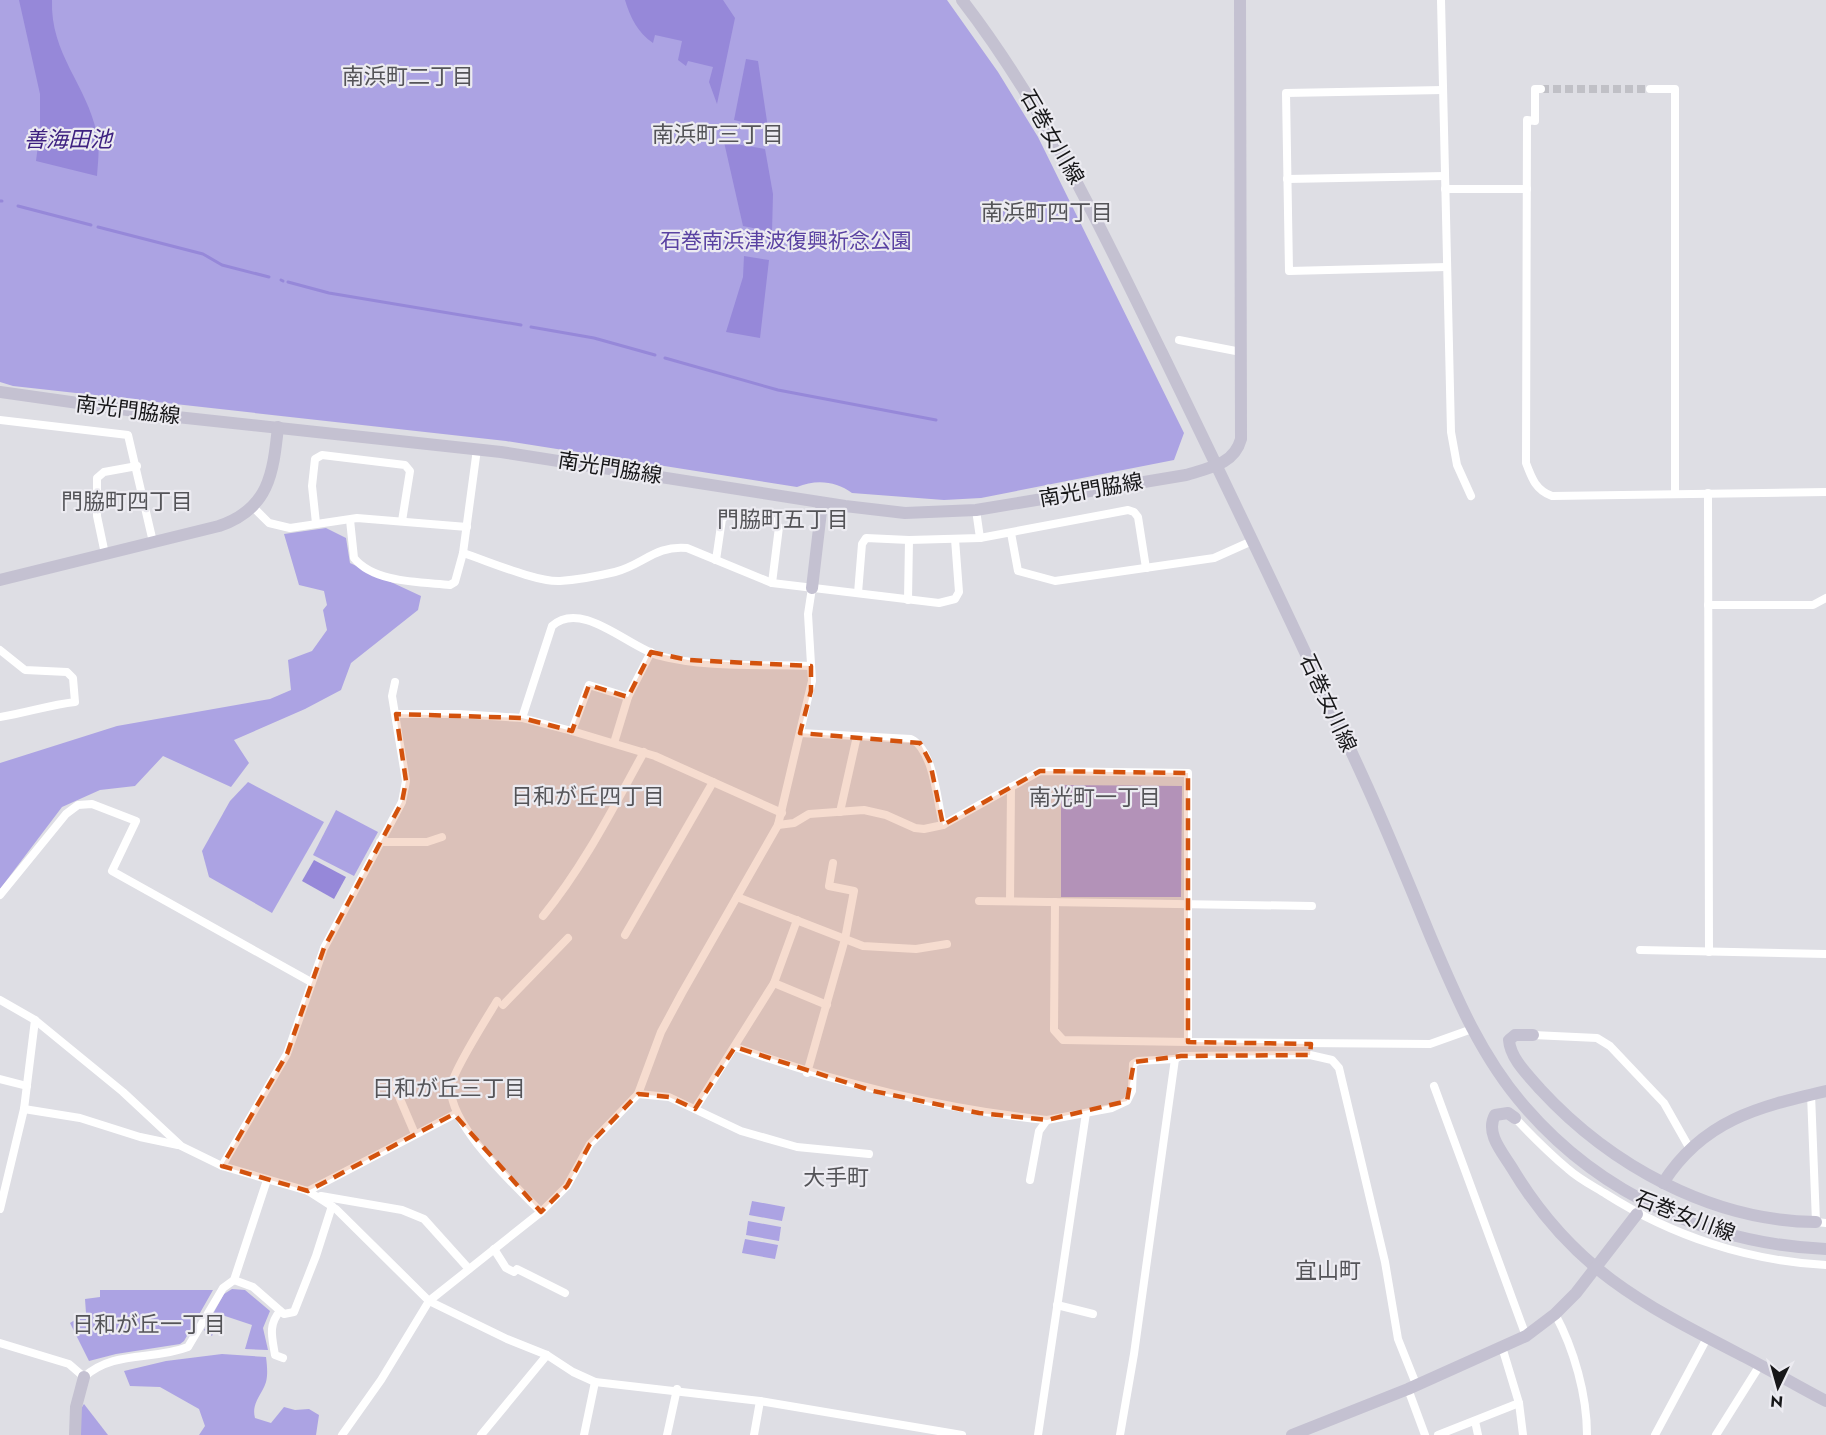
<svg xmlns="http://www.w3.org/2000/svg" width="1826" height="1435" viewBox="0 0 1826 1435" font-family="Jost,'Noto Sans JP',sans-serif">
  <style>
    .green { fill: #aca3e3 }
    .water { fill: #9688d9 }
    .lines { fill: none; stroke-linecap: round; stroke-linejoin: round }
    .stream { stroke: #9688d9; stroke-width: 3 }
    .street-tunnel { stroke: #c0c0c6; stroke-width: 8; stroke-dasharray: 8 4; stroke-linecap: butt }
    .street { stroke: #fff; stroke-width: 8 }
    .secondary { stroke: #c4c1d1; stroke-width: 12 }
    .marked { fill: #d3520d; fill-opacity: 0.2; stroke: #d3520d; stroke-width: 4.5; stroke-dasharray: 12 8; stroke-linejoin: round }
    .labels { text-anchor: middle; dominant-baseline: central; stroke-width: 4.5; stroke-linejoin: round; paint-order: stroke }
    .street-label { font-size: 21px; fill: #171719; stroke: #ecebf1 }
    .park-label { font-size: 21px; fill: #5a42a2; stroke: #ecebf1 }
    .neighbourhood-label { font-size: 22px; fill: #545458; stroke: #ecebf1 }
    .water-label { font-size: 22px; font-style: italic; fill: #3e2180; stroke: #ecebf1 }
  </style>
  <rect width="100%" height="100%" fill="#dedee4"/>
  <g class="green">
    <path d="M0,0H947L998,72L1038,137L1184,433L1174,460L981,498L944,500L852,493C836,481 816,479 797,487L506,441L13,386L0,382Z"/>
    <path d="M326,528L346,538L350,563L421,596L418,610L351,663L341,690L305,709L234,740L249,763L231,787L163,756L135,786L100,790L62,807L0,889V763L117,726L270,699L291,690L288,660L312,651L327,630L323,610L327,605L324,591L299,585L284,534Z"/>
    <path d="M248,782L324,822L272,913L209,877L202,851L230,801Z"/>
    <path d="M1061,785L1182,786L1181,897H1061Z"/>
    <path d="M336,810L378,832L354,876L313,855Z"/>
    <path d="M752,1201L785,1207L782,1221L749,1215Z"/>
    <path d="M748,1221L781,1227L779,1241L746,1235Z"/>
    <path d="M745,1239L778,1245L775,1259L742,1253Z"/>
    <path d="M232,1289L245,1290L270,1311L263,1328L268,1350L245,1349L252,1325L222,1315L212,1336L204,1330L224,1294Z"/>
    <path d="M100,1290H213L184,1341L180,1344L116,1354L89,1361L70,1323L86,1313L85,1299L100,1297Z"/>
    <path d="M222,1354L266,1357C267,1365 268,1374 266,1382C262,1395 251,1403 255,1418L271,1423L284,1407L295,1410L309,1409L319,1415L316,1435H199L205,1426L199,1409L160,1387L130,1386L124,1371L166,1361Z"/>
    <path d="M84,1404L108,1435H78L80,1410Z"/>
  </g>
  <g class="water">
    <path d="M19,0H52C50,54 87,85 97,134C100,148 98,162 97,176L36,161L40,130V94Z"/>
    <path d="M625,0H723L735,18L717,104L709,82L713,67L688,61L686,66L678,60L682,41L655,35L653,43C638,33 630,17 625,0Z"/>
    <path d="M746,59L758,61L768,128L734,120Z"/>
    <path d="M724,142L765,149L773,194L772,232L743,226Z"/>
    <path d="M744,256L769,260L760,338L726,332L743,277Z"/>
    <path d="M314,860L346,877L334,899L302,881Z"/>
  </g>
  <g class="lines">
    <g class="stream">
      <path d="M0,201H2"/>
      <path d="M18,206L91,225"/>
      <path d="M98,227L203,254L222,265L269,277"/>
      <path d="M281,280L283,281"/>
      <path d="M288,282L329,293L521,325"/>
      <path d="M531,327L594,338L655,355"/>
      <path d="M665,358L778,390L936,420"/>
    </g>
    <path class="street-tunnel" d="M1541,89H1650"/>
    <g class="street">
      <path d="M1441,0L1451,432L1457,465L1471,496"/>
      <path d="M1541,89H1535V121L1527,120L1526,463C1532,479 1536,490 1552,496L1826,492"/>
      <path d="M1650,89H1675V493"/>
      <path d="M1443,90L1286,93L1289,271L1447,267"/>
      <path d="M1287,179L1445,176"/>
      <path d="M1445,189H1527"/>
      <path d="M1179,340L1241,352"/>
      <path d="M0,420L128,435L153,542"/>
      <path d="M1708,493L1709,952"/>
      <path d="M253,507L269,523L290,528L357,518L467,527"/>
      <path d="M976,510L980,538"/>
      <path d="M350,520L354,558C374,583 421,582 450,585L455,582L463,553L477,449"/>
      <path d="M316,523L312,486L315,459L322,455L405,465L410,471L402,521"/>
      <path d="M1011,533L1018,571L1055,581L1214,558L1252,541"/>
      <path d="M463,553C488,561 536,582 560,581C577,580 598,576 615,572C643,565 655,545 687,548L772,583L939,603L955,599L959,592L955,539"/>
      <path d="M105,554L97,516V478L104,472L137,466"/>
      <path d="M716,560L722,519L727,515L773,521L779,527L772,583"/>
      <path d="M858,593L862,544L866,538L909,540L980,538L1128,510L1134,512L1138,517L1146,568"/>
      <path d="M908,600L909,540"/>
      <path d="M1708,605H1813L1826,598"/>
      <path d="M0,650L25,670L67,672L73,678L75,702C49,705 26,713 0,717"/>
      <path d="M396,714H458L522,718L572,731L655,756L782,813"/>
      <path d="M522,718L552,626C582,599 629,648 660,656C705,668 764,664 811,666"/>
      <path d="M572,731L589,685L628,697"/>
      <path d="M800,733L911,739C934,750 937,801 943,825"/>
      <path d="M614,743L628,697L651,652"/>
      <path d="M840,812L857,736"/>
      <path d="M778,825L794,823L809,814L864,810L886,815L915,828L924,829L943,825L1040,771L1188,773V1042L1063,1040L1054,1030L1055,902"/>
      <path d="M380,842H427L442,837"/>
      <path d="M0,895L66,814L78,805L92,804L136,821L112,871L311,982"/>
      <path d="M737,897L863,946L916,949L947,944"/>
      <path d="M979,901L1312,906"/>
      <path d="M1010,901L1011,787"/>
      <path d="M543,916C584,866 613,808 644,752"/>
      <path d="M625,935L713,782"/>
      <path d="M1640,950L1826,954"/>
      <path d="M774,983L827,1005"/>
      <path d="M0,1000L35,1020L123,1092L181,1146L222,1166L308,1191L336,1209L429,1301L507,1339L547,1355L573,1372L595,1382L760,1401L962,1435"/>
      <path d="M497,1001C488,1016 451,1074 451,1087C449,1126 515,1185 541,1212"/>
      <path d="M503,1005L568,938"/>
      <path d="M1533,1035L1597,1038L1610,1046L1664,1103L1690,1149"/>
      <path d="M1188,1042L1430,1044L1472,1029"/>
      <path d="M735,1047C837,1083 939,1109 1047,1120"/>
      <path d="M807,1073L845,939L854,891L829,886L833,863"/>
      <path d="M0,1079L27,1086"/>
      <path d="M394,1085L415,1134"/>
      <path d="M1434,1086L1526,1336"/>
      <path d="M638,1094L669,1097L741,1131L797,1147L869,1154"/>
      <path d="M1811,1094L1816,1222L1826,1223"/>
      <path d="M24,1109L80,1118L140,1137L178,1145"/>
      <path d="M695,1109L774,983L797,920"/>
      <path d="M1515,1118C1532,1136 1549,1153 1568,1169C1579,1179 1593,1186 1606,1194C1672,1236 1748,1261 1826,1265"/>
      <path d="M222,1166L287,1054L324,948L402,802L406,781L392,696L395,682"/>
      <path d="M1030,1180L1039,1131L1047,1120L1112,1108L1127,1101L1132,1091L1133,1064L1138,1061L1175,1059L1181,1056L1310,1055L1332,1060L1339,1068L1385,1262L1398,1339L1416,1384"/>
      <path d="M308,1191L457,1113"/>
      <path d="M321,1196L402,1210L424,1219L469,1269"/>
      <path d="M0,1209L24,1109L35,1020"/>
      <path d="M494,1249L506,1268L514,1272L517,1269L565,1293"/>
      <path d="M234,1280L253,1287L284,1314L294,1312L316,1256L332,1206"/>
      <path d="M1057,1305L1093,1314"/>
      <path d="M280,1311C268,1325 272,1337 275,1355L283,1358"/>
      <path d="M1555,1314C1574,1349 1587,1395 1587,1435"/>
      <path d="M0,1343L69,1364L84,1377C114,1350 152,1361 188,1347L223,1288L234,1280L267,1180"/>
      <path d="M1502,1347L1519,1403L1523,1435"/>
      <path d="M1408,1389L1425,1435"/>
      <path d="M1475,1421L1478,1435"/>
      <path d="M342,1435L381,1380L429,1301L541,1212L567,1186L590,1144L638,1094L661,1032L682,993L778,825L812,681L808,614L812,588"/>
      <path d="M481,1435L547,1355"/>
      <path d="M584,1435L595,1382"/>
      <path d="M667,1435L677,1389"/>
      <path d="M754,1435L760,1401"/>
      <path d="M1038,1435L1086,1113"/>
      <path d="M1120,1435L1134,1354L1175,1059"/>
      <path d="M1438,1435L1519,1403"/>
      <path d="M1655,1435L1707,1338"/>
      <path d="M1716,1435L1760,1365"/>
    </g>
    <g class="secondary">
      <path d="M962,0C1046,109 1102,231 1162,353C1232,497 1301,641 1367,786C1390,837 1411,889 1432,940C1457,999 1482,1058 1525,1107C1601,1195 1710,1244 1826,1249"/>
      <path d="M0,392L177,417L501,452L845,506L905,513L976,510L1186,475C1208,468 1234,465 1241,439L1240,0"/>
      <path d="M0,580L219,526C269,509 273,474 278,427"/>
      <path d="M812,588L822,503"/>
      <path d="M1533,1035H1515L1509,1040C1510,1058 1528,1075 1540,1089C1610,1165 1711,1221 1816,1222"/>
      <path d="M1515,1118L1508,1113L1495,1115C1485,1133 1502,1152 1512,1168C1573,1270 1644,1305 1745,1357C1772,1371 1799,1387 1826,1401"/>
      <path d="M1663,1183C1703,1120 1758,1107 1826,1091"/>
      <path d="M75,1435L76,1407L84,1377"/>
      <path d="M1292,1435L1408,1389L1526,1336L1555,1314L1576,1293L1637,1214"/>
    </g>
  </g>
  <path class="marked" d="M651,652L688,660L811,666V691L800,733L920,743L930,762L943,825L1040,771L1188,773V1042L1311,1044L1310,1055L1181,1056L1134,1062L1127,1101L1047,1120L979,1113L873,1091L735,1047L695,1109L669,1097L638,1094L590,1144L567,1186L541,1212L454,1114L308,1191L222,1166L287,1054L324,948L402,802L406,781L396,714L522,718L572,731L589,685L628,697Z"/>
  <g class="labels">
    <g class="street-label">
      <text transform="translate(1052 137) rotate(60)">石巻女川線</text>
      <text transform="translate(128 410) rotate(7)">南光門脇線</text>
      <text transform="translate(610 468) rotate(9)">南光門脇線</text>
      <text transform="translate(1091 490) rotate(-10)">南光門脇線</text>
      <text transform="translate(1328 703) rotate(65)">石巻女川線</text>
      <text transform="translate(1685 1216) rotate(21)">石巻女川線</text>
    </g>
    <g class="park-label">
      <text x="786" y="241">石巻南浜津波復興祈念公園</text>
    </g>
    <g class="neighbourhood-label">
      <text x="408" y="76">南浜町二丁目</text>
      <text x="718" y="134">南浜町三丁目</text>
      <text x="1047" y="212">南浜町四丁目</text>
      <text x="127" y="501">門脇町四丁目</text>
      <text x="783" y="519">門脇町五丁目</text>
      <text x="588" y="796">日和が丘四丁目</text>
      <text x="1095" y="797">南光町一丁目</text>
      <text x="449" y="1088">日和が丘三丁目</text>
      <text x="836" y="1177">大手町</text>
      <text x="1328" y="1270">宜山町</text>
      <text x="149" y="1324">日和が丘一丁目</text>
    </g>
    <g class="water-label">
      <text x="68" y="139">善海田池</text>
    </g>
  </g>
  <g transform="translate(1778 1387) rotate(185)" stroke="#ecebf1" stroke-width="4.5" paint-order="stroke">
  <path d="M0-4.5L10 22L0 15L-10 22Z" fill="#171719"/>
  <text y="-9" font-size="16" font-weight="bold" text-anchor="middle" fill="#171719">N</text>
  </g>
</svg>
